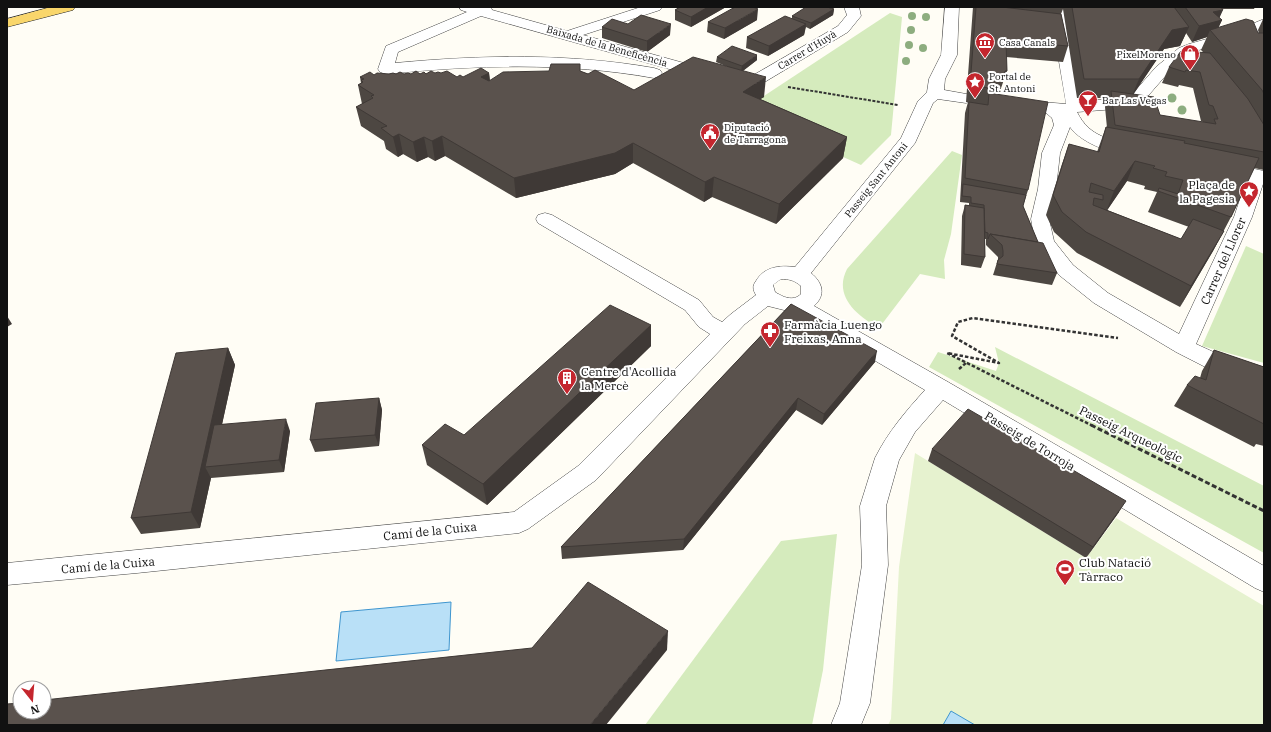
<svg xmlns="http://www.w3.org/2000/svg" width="1271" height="732" viewBox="0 0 1271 732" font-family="'IBM Plex Serif',serif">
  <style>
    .green { fill: #d5ebbd }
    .pitch { fill: #e6f2cf }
    .water { fill: #b9e0f7; stroke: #3f96cf }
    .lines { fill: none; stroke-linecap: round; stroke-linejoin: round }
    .minor-casing { stroke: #444; stroke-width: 1 }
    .major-casing { stroke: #222; stroke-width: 1 }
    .path-far2 { stroke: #333; stroke-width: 2; stroke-dasharray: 3 1.5; stroke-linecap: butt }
    .path-far1 { stroke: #333; stroke-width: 2.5; stroke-dasharray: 3.5 2; stroke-linecap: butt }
    .path { stroke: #333; stroke-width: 3; stroke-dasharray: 5 2.5; stroke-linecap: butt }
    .minor { fill: #fff; fill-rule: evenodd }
    .major { fill: #f9d66b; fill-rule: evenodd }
    .tree { fill: #8dad7f }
    .wall { fill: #4d4742; fill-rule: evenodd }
    .shaded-wall { fill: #3f3936 }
    .building { fill: #5a524d; stroke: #3f3936 }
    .labels { text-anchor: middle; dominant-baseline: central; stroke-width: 4; stroke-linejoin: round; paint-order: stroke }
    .far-poi-label { font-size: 10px; fill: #111; stroke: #fff; text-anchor: start }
    .far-street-label { font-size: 10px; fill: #111; stroke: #fff }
    .poi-label { font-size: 12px; fill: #111; stroke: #fff; text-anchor: start }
    .street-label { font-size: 12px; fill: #111; stroke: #fff }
  </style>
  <rect width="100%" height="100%" fill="#fffdf5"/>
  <g class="green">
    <path d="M890,13L902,17L891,135L861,165L741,111Z"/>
    <path d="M952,151L962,155L951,234L944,260L945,279L920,274L879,328C857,316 833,296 847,269Z"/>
    <path d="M1246,246L1264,254V363L1202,346Z"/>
    <path d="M995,347L1264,486V553L929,367L938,352L996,371L999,363Z"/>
    <path d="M837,534L823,670L812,725H645L781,541Z"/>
  </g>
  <path class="pitch" d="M915,453L1086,558L1116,518L1264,606V725H888L891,719L899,567Z"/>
  <g class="water">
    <path d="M451,602L449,650L336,661L341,612Z"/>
    <path d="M951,711L975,725H943Z"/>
  </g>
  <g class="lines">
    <defs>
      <g id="minor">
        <path d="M459,7H491L492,10L567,31L641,7H662L660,10L583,35L745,80L838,26L847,15L844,7H859L861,16L848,32L753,89L747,91L481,16L398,52L395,63C481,55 568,53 654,68L660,70L662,73L660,76L654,78C565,62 475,65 386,74L380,72L378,69L386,46L467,12L461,10Z"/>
        <path d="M945,7H959L957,55L945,79L944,90L972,95L974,98L972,101L966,103L938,99L933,103L915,143L811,273C823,283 826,295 814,306L948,382L1264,566V592L1255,588L943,400L915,432L899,460L886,506L888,565L870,703L861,725H831L840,703L862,565L860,506L875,458C888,432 906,411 925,390L792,312L768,306L745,324L596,480L528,529L519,533L137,573L7,585V563L514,512L578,466L710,334L699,327L685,310L538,223L536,219L538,215L545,213L552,215L699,300L713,317L722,322L731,314L756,295C753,290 752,286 756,281C764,267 779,265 795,267L901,138L918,101L927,92L929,79L941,55ZM781,279C789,279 794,280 801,286V294C793,302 783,297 775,292L773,285Z"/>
        <path d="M1050,7H1064L1082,101L1129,98L1156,67L1179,48L1189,44L1235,31L1264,19L1263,30L1246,37L1199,50L1190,55L1167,74L1141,104L1129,108L1077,112C1090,138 1110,139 1135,145L1138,149L1135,153C1116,157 1081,143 1070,127L1060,153L1056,189L1049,219L1054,241L1073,265L1108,293L1179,334L1234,217L1247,178L1216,171L1213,167L1216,163L1222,162L1264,171V181L1252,217L1196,344L1231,360L1264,372V388L1215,372L1176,352L1094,303L1059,275L1035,242L1031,219L1038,189L1042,153L1054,125L1052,118L1045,112L1036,110L1034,107L1036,104L1042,102L1066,104Z"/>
      </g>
      <path id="major" d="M51,7H75L73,10L7,27V19Z"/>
    </defs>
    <use href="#minor" class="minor-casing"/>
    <use href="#major" class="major-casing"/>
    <path class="path-far2" d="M788,87L898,105"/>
    <g class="path-far1">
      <path d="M959,369L966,363"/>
      <path d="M1093,426L947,353L999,363L952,336L958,322L973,318L1118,338"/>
    </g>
    <path class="path" d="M1091,425L1264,511"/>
    <use href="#minor" class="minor"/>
    <use href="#major" class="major"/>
  </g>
  <g class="tree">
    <circle cx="912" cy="16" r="4"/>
    <circle cx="926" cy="17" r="4"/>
    <circle cx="911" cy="30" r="4"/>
    <circle cx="909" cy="45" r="4"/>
    <circle cx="923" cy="48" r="4"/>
    <circle cx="906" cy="61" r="4"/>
    <circle cx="1172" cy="98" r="4.5"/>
    <circle cx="1182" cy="110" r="4.5"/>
  </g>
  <g class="wall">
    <path d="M680,7H726L691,27L675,20V10Z"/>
    <path d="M973,7H1255L1254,9H1222L1219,18L1222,20L1218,28L1258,33H1259L1258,30L1264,17V170L1254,168L1231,217L1213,251L1180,307L1077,253L1054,232L1046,215L1062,164L1069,144L1097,152L1106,127L1107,128L1105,107L1108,98H1077L1063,9L1061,14L1068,46L1063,62L1006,57L1007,71L1000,91L990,90L989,93L1028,190L1023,206L1038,242L1057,273L1052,285L993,275L994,272L998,259V257L986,245V239H985V257L981,268L961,265L962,216L965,205H969V203L960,202L965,113L968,102H966ZM1186,33L1192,42L1207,37L1201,50L1204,53L1169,67L1162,83L1178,87L1179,85L1193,88L1201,121L1205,123L1160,115L1133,94L1164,49L1180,46ZM1127,181L1145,186L1144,189L1157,192L1148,212L1189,227L1181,239L1107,210Z"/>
    <path d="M834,9L833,15L810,29L806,27L804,35L768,56L746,48L747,37L792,19V16Z"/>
    <path d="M757,20L724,39L707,32L708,22Z"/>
    <path d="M602,27L670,35L647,52L602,38Z"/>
    <path d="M717,57L757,60L743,71L764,97L760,99L847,137L843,158L776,224L712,197L704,202L633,163L615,174L516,198L445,156L435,161L428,157L417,162L403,154L398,157L386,149L384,141L361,126L356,107L362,104L358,85L361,83L360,77L374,75L441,73L457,77H463L489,73L490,81L580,71L634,90L728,67L716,62Z"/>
    <path d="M791,304L875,362L822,425L796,410L683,550L562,559L561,547Z"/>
    <path d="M651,325V346L487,505L427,465L422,445L464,435Z"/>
    <path d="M228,348L235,365L222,424L290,431L284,472L211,478L200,528L141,534L131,518Z"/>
    <path d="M1214,350L1264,367V446L1256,444L1254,447L1174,406L1187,385L1200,378L1202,371Z"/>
    <path d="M379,398L382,410L379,446L315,452L310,440Z"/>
    <path d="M932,449L1119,512L1086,558L928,461Z"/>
  </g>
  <g class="shaded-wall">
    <path d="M708,7H726L691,27V17Z"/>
    <path d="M758,9L757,20L724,39L725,28Z"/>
    <path d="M834,9L833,15L810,29L811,23Z"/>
    <path d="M1223,10L1218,21L1222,20L1215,35L1210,30L1207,37L1192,42L1199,26L1213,12Z"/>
    <path d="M671,24L670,35L647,52V41Z"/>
    <path d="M806,24L804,35L768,56L769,46Z"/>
    <path d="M1189,27L1180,46L1164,49L1131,98L1139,79L1172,30Z"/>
    <path d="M757,55V60L741,72L742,66Z"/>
    <path d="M489,73L491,92L481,77Z"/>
    <path d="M766,77L764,97L741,111L743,92Z"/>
    <path d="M399,134L403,154L398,157L393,137Z"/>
    <path d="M442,136L445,156L435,161L432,141Z"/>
    <path d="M424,137L428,157L417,162L413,142Z"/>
    <path d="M847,137L843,158L776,224L779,204Z"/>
    <path d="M633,143V163L615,174L516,198L514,178Z"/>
    <path d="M1135,161L1127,181L1106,212L1114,191Z"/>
    <path d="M714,177L712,197L704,202L705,182Z"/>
    <path d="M1224,231L1213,251L1180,307L1191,286Z"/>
    <path d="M7,316L12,324L7,327Z"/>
    <path d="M651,325V346L487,505L483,484Z"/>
    <path d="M228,348L235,365L213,466L205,467L211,478L200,528L191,512Z"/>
    <path d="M877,351L875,362L822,425L824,414Z"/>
    <path d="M379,398L382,410L379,446L375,435Z"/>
    <path d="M798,398L796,410L683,550L684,539Z"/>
    <path d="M286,419L290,431L284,472L279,460Z"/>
    <path d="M1126,501L1119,512L1086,558L1093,547Z"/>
    <path d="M668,631L667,650L606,725H590Z"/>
  </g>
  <g class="building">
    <path d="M680,7H708L691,17L675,10Z"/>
    <path d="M735,7H753L758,9L725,28L708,22Z"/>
    <path d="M806,7H827L834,9L811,23L792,16Z"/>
    <path d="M976,7H1002L1061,14L1068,46L1006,41L1007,71H1005V75L992,74L990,88L970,86Z"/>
    <path d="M1072,7H1174L1189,27L1172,30L1139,79H1084Z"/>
    <path d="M1185,7H1221L1223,10L1213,12L1222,20L1199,26Z"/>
    <path d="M641,15L671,24L647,41L602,27L612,19L628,24Z"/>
    <path d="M785,16L806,24L769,46L747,37Z"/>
    <path d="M1246,19L1253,21L1258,33H1264V94L1262,90L1210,30Z"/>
    <path d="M732,46L757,55L742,66L717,57Z"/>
    <path d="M1181,51L1210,53L1248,99L1264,125V152L1115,125L1111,91L1154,97L1160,115L1216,124L1214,119H1218L1213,106L1209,105L1200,72L1186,70L1185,72L1169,67Z"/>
    <path d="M693,57L766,77L743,92L847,137L779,204L714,177L705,182L633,143L615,153L514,178L442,136L432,141L424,137L413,142L399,134L393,137L381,128L387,126L356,107L373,98L371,96L374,95L358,85L363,82L361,80L364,79L360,77L370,72L374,75L377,73L389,74L393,73L396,74L400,72L404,74L408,73L411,74L416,71L420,74L424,72L426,74L431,71L435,73L438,72L441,73L447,71L457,77L460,75L463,77L481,68L489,73L481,77L489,81L503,72L549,71L551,64H580V71L588,74L595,70L634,90Z"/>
    <path d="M989,93L1048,102L1028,190L965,178L969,102L988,105Z"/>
    <path d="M1106,127L1185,141L1184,143L1259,158L1231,217L1158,191L1159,188L1178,194L1183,180L1165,176L1167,172L1153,168L1155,166L1135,161L1114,191L1091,183L1089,192L1103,195V200L1094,198L1093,205L1181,239L1193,219L1224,231L1191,286L1086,232L1062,212L1053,195L1069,144L1099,152Z"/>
    <path d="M963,184L1026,195L1023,206L1038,242L990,234L988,239V233L985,232L984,205L971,203V197L962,196Z"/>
    <path d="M965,205L984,208L985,257L964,254Z"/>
    <path d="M990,234L1043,243L1057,273L997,264L998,260L1003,256V251L1002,245Z"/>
    <path d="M791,304L877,351L824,414L798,398L684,539L561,547Z"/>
    <path d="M610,305L651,325L483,484L422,445L445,424L464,435Z"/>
    <path d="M228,348L191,512L131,518L176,353Z"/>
    <path d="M1214,350L1264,367V424L1187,385L1195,376L1206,380Z"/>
    <path d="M379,398L375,435L310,440L316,403Z"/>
    <path d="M968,409L1126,501L1093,547L932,449Z"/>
    <path d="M286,419L279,460L205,467L214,425Z"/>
    <path d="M588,582L668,631L590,725H7V704L20,703V712H44V700L532,648Z"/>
  </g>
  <defs>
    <symbol id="museum-pin" viewBox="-11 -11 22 30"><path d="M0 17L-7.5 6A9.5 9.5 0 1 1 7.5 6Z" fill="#c4262e" stroke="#fff"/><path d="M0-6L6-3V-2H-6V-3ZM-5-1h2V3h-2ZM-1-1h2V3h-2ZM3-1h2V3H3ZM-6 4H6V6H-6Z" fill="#fff"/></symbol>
    <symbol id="shop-pin" viewBox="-11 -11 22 30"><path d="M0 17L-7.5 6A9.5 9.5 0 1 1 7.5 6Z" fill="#c4262e" stroke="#fff"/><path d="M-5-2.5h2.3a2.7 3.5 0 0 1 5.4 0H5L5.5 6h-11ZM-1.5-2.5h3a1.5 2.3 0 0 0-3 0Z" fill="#fff"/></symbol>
    <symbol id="sight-pin" viewBox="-11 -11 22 30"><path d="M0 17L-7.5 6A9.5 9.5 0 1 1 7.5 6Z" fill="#c4262e" stroke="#fff"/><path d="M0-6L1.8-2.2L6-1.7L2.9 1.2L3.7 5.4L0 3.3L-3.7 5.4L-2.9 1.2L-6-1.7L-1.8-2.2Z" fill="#fff"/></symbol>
    <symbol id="bar-pin" viewBox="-11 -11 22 30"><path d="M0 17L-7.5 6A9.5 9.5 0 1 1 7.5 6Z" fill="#c4262e" stroke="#fff"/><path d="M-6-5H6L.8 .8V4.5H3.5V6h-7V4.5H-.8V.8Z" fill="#fff"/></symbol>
    <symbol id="civic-pin" viewBox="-11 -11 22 30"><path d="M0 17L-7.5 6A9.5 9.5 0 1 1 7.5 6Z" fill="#c4262e" stroke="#fff"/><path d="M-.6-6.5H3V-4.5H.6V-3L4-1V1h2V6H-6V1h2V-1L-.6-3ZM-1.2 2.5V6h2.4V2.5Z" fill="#fff"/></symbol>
    <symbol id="pharmacy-pin" viewBox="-11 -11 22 30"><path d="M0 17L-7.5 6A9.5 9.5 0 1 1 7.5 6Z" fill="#c4262e" stroke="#fff"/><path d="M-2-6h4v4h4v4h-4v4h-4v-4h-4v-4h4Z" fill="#fff"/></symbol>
    <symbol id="building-pin" viewBox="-11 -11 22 30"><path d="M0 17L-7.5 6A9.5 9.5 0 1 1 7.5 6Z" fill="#c4262e" stroke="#fff"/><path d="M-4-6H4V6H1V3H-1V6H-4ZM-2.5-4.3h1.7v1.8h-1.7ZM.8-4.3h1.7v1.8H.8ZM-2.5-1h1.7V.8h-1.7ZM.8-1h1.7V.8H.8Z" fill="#fff"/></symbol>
    <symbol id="stadium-pin" viewBox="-11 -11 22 30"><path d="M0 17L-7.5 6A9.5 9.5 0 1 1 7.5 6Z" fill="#c4262e" stroke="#fff"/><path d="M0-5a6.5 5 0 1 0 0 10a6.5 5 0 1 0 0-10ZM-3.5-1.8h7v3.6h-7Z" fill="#fff"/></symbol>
  </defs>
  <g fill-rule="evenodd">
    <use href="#museum-pin" x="974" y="31" width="22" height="30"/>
    <use href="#shop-pin" x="1179" y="43" width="22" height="30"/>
    <use href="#sight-pin" x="964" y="71" width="22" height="30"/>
    <use href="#bar-pin" x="1077" y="89" width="22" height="30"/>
    <use href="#civic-pin" x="699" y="122" width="22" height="30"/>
    <use href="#sight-pin" x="1238" y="180" width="22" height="30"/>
    <use href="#pharmacy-pin" x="759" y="320" width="22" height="30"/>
    <use href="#building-pin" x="556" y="367" width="22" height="30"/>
    <use href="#stadium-pin" x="1054" y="558" width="22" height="30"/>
  </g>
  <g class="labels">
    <g class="far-poi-label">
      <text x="999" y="42">Casa Canals</text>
      <text x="1176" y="54" text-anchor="end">PixelMoreno</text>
      <text x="989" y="76">Portal de<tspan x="989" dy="12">St. Antoni</tspan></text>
      <text x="1102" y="100">Bar Las Vegas</text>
      <text x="724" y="127">Diputació<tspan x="724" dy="12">de Tarragona</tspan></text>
    </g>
    <g class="far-street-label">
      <text transform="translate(607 46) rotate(16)">Baixada de la Beneficència</text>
      <text transform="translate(807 50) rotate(-31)">Carrer d'Huyà</text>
      <text transform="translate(876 180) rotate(-51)">Passeig Sant Antoni</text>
    </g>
    <g class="poi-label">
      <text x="1235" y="184" text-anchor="end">Plaça de<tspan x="1235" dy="14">la Pagesia</tspan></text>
      <text x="784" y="324">Farmàcia Luengo<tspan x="784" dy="14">Freixas, Anna</tspan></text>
      <text x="581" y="371">Centre d'Acollida<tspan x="581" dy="14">la Mercè</tspan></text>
      <text x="1079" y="562">Club Natació<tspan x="1079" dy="14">Tàrraco</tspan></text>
    </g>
    <g class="street-label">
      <text transform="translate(1223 261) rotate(-66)">Carrer del Llorer</text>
      <text transform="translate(1131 434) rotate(26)">Passeig Arqueològic</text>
      <text transform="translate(1030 441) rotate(31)">Passeig de Torroja</text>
      <text transform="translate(430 531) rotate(-6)">Camí de la Cuixa</text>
      <text transform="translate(108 565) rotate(-5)">Camí de la Cuixa</text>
    </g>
  </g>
  <rect width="1271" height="732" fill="none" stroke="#111111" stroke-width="16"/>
  <g transform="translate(32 700) rotate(163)"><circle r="19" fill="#ffffff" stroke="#a0a0a0"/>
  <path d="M0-3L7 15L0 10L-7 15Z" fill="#c4262e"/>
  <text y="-6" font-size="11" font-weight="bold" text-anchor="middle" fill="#111111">N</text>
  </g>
</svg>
